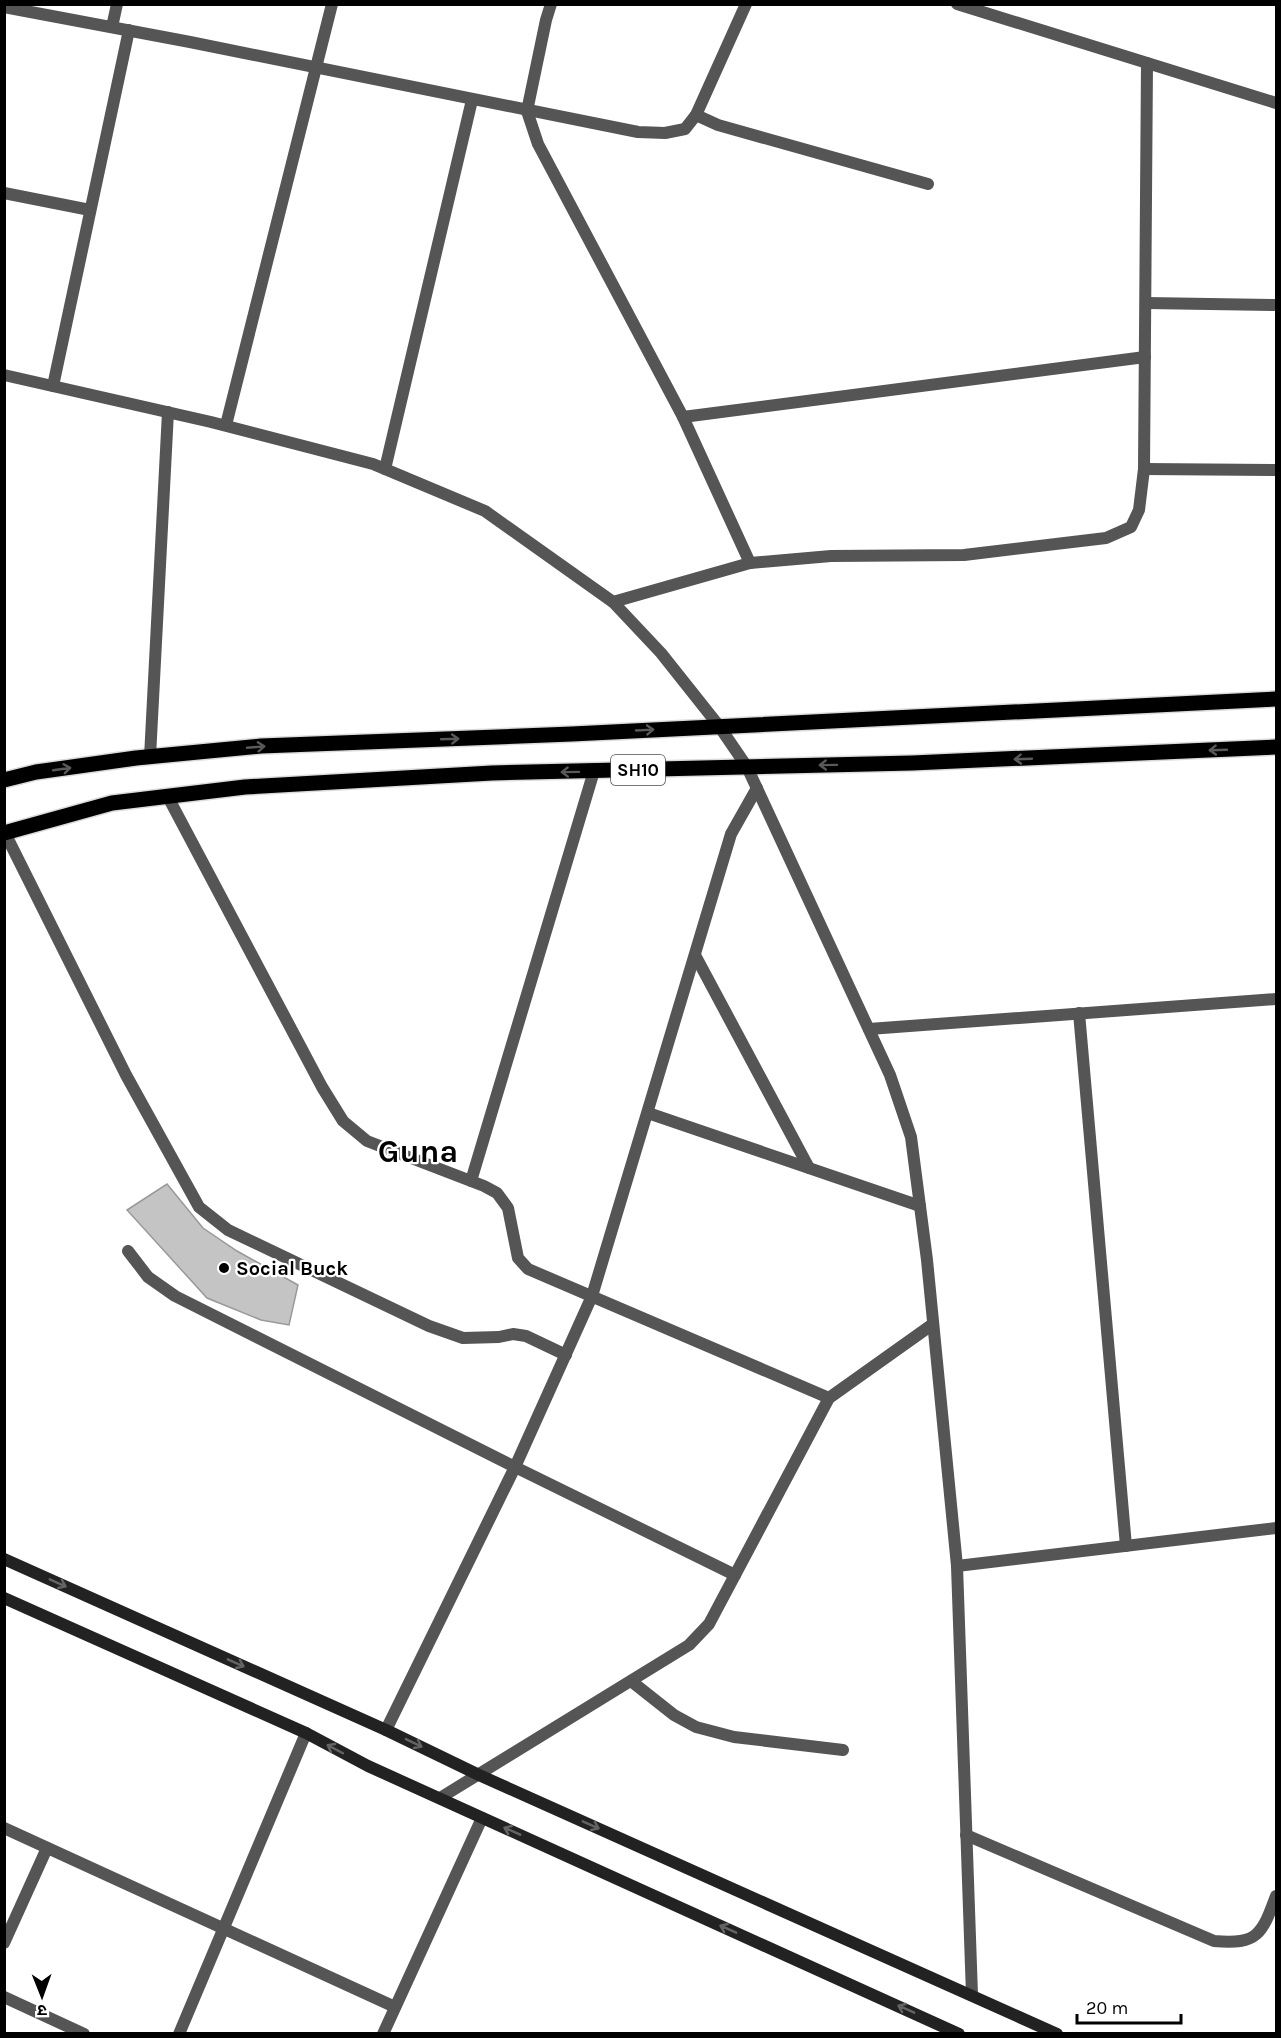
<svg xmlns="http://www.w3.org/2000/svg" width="1281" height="2038" viewBox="0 0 1281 2038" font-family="Karla,'Noto Sans Devanagari',sans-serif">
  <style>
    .building { fill: #c4c4c4; stroke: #999; stroke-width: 1.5 }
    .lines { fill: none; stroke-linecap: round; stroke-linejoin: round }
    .primary-casing { stroke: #dbdbdb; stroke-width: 18 }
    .street { stroke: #555; stroke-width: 12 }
    .secondary { stroke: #222; stroke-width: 12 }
    .primary { stroke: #000; stroke-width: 15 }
    .oneway { stroke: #595959 }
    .oneway2 { stroke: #646464 }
    .poi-dot { fill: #000; stroke: #fff; stroke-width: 2 }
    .labels { text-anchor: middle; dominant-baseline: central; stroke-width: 4.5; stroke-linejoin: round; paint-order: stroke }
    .shield { fill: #fff; stroke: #4c4c4c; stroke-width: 1.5 }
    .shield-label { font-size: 18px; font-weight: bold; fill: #000 }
    .poi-label { font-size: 20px; font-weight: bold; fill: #000; stroke: #fff; text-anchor: start }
    .town-label { font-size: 32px; font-weight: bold; fill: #000; stroke: #fff }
  </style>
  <rect width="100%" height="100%" fill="#fff"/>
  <path class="building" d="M167,1184L203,1228L237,1251L298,1285L289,1325L261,1320L207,1298L127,1210Z"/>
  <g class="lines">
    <defs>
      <g id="primary">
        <path d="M4,780L36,772L136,758L261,746L572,734L1276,699"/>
        <path d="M4,833L112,803L245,787L492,773L912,763L1276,747"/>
      </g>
    </defs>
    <use href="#primary" class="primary-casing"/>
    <g class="street">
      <path d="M551,4L546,20L527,111L538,144L683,417L750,563"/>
      <path d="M957,4L1276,103"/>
      <path d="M4,7L190,42L638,132L665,133L685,129L696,115L746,4"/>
      <path d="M112,27L117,4"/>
      <path d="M696,115L718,125L928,184"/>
      <path d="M4,193L90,210"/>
      <path d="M1146,303L1276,305"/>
      <path d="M4,375L211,422L373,464L485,511L613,602L661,653L719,726L747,767L890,1075L911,1137L927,1260L957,1566L972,1995"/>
      <path d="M53,386L129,30"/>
      <path d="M683,417L1145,357"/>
      <path d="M226,425L332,4"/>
      <path d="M385,469L472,100"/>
      <path d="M1144,469L1276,470"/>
      <path d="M613,602L750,563L831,556L964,555L1106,538L1131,527L1139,510L1144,469L1147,63"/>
      <path d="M150,757L168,412"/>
      <path d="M168,797L322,1087L343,1121L367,1141L484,1186L497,1193L508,1208L518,1258L528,1269L829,1398"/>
      <path d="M5,833L126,1075L199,1207L228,1230L429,1326L463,1338L499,1337L513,1334L526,1336L566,1355"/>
      <path d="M695,955L809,1168"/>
      <path d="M1079,1013L1126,1546"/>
      <path d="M869,1029L1276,999"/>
      <path d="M648,1113L920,1206"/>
      <path d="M471,1181L594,771"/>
      <path d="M128,1251L148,1277L175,1296L515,1467L735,1575"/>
      <path d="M957,1566L1276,1528"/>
      <path d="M631,1681L674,1715L696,1727L734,1737L843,1750"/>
      <path d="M386,1730L515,1467L592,1296L731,834L757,788"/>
      <path d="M440,1798L689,1645L709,1624L829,1398L933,1324"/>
      <path d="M4,1828L395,2007"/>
      <path d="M966,1835L1214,1941C1258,1945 1262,1934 1276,1896"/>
      <path d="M4,1943L47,1848"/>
      <path d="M4,1997L84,2034"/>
      <path d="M179,2034L306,1733"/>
      <path d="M383,2034L482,1818"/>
    </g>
    <g class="secondary">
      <path d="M4,1559L386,1730L479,1775L1057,2034"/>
      <path d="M4,1598L306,1733L368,1766L959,2034"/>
    </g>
    <use href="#primary" class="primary"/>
  </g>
  <defs><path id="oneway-shaft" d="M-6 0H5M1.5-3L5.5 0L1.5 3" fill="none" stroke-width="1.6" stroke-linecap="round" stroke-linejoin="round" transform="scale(1.5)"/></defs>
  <g class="oneway">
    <use href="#oneway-shaft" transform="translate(645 730) rotate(-3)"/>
    <use href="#oneway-shaft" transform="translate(450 739) rotate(-2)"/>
    <use href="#oneway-shaft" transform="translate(256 747) rotate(-5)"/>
    <use href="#oneway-shaft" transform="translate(1218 750) rotate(178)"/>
    <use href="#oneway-shaft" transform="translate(1023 759) rotate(178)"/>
    <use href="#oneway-shaft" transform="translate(828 765) rotate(179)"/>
    <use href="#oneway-shaft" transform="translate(62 769) rotate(-8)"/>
    <use href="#oneway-shaft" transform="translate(570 772) rotate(179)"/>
  </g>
  <g class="oneway2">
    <use href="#oneway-shaft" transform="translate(58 1583) rotate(24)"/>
    <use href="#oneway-shaft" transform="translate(236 1663) rotate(24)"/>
    <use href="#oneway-shaft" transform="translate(414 1743) rotate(26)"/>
    <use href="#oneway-shaft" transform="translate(335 1749) rotate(-152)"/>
    <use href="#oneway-shaft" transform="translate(591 1825) rotate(24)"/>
    <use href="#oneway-shaft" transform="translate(512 1831) rotate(-156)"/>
    <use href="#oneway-shaft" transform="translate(728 1929) rotate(-156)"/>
    <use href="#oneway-shaft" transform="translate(906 2009) rotate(-156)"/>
  </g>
  <circle class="poi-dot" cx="224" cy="1268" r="6"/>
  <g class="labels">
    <rect class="shield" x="611" y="755" width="54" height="30" rx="4.5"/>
    <g class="shield-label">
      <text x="638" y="770">SH10</text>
    </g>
    <g class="poi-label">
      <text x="236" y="1268">Social Buck</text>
    </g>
    <g class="town-label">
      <text x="418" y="1151">Guna</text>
    </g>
  </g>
  <rect width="1281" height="2038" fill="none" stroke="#000000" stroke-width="12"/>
  <g transform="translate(42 1996) rotate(179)" stroke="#ffffff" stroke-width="4.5" paint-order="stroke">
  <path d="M0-4.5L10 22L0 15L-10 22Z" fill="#000000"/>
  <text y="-9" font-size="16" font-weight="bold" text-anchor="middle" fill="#000000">उ</text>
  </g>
  <path d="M1077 2014v9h104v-9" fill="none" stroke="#000000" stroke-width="3"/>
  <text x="1086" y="2014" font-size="18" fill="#000000" stroke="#ffffff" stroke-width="4.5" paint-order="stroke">20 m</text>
</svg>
